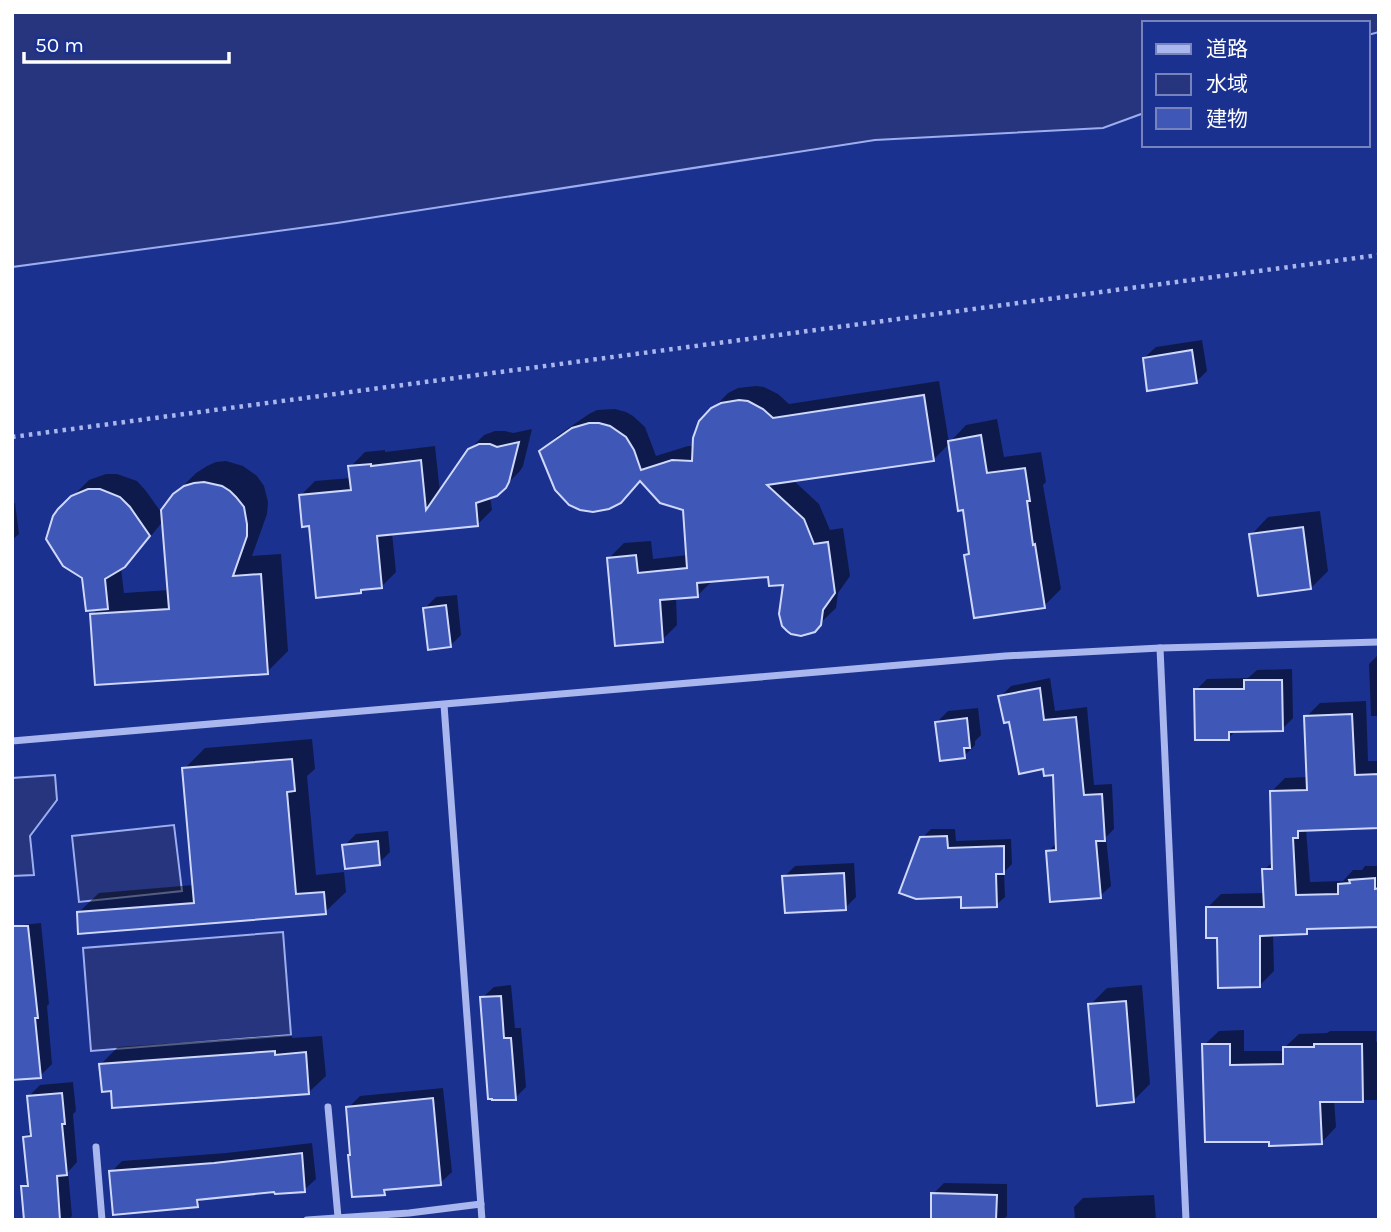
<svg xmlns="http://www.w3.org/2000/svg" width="1391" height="1232" viewBox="0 0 1391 1232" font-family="Karla,'Noto Sans JP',sans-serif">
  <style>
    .water { fill: #26357d; stroke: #9caef0; stroke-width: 2 }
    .shadow { fill: #0007; fill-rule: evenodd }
    .building { fill: #3f57b6; stroke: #cfd8fa; stroke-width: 2 }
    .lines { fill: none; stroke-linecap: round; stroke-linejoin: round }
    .path { stroke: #a9b7ee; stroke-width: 4.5; stroke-dasharray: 3.5 5; stroke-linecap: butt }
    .street { stroke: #a9b7ee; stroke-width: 7 }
  </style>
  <rect width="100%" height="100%" fill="#1b318f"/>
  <g class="water">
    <path d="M12,12H1379V32L1368,35V23H1144V113L1103,128L875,140L337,223L12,267Z"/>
    <path d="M55,775L57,800L30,836L34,875L12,876V778Z"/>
    <path d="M174,825L182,891L79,902L72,836Z"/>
    <path d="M283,932L291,1035L91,1051L83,948Z"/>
  </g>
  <g class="shadow">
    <path d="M1202,340L1207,371L1196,382L1144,358L1156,347Z"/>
    <path d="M939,381L949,443L966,425L997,419L1004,457L1041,452L1046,482L1043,485L1061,589L1044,606L966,555L970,551L964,508L950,443L934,459L793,480L819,504L830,530L843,528L850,576L838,593L836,608L810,633L785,583L769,575L713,580L698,595L676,597L677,625L662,640L609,558L624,543L651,541L653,559L688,555L684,509L641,480L541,451L557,436L589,414L597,410L615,409L626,412L633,416L645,427L656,456L688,446H694L700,422L728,393L738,388L756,386L764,387L778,394L789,404Z"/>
    <path d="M532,429L523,466L520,471L505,486L490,496L492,510L478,524L392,533L396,572L381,587L364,588L360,592L311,524L300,496L315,481L351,478L350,467L365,452L385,450V452L435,446L440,493L469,450L484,435L495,431H505L513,433Z"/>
    <path d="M226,461L243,466L257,476L264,486L268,502L267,514L252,556L281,554L288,651L267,672L92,615L99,608L84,577L59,510L89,480L106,474H117L137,481L146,491L161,512L174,495L196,473L207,466L216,462ZM164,520L169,590L124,593L121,568L141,548Z"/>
    <path d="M12,503H15L19,534L12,540Z"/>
    <path d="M1320,511L1328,571L1311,588L1251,535L1268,517Z"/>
    <path d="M457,595L461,635L450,646L425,608L436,597Z"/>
    <path d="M1379,654V716H1371L1369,664Z"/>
    <path d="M1292,669L1293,718L1282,729L1237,730L1228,738L1196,690L1207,679L1248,678L1257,670Z"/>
    <path d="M1050,678L1055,711L1087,707L1094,785L1112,784L1114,829L1106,837L1111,886L1100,896L1048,852L1057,842L1055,773L1045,767L1010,720L1000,697L1011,686Z"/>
    <path d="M1366,701L1368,761H1379V829H1364V827L1306,829L1310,882L1343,881L1353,870H1362L1365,866H1379V925L1311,928L1306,933L1273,934L1274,971L1260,985L1218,936L1207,908L1221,894L1265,893L1264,870L1274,861L1271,792L1285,778L1308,777L1306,717L1320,703Z"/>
    <path d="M978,708L981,735L975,741V745L964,756L937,722L948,711Z"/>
    <path d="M312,739L315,769L307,776L316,875L344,872L346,892L325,912L78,913L99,893L194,885L184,769L205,748Z"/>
    <path d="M931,829H955L956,841L1011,839L1012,864L1004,872L1005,897L996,905L963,895L922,838Z"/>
    <path d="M388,831L390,852L379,863L344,846L356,834Z"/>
    <path d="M854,863L856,897L845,908L784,877L795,866Z"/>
    <path d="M41,923L49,1004L47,1006L52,1064L40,1076L12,1079V926Z"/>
    <path d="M511,985L515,1028H521L526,1087L515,1098L482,998L494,987Z"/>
    <path d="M1142,985L1150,1084L1133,1101L1090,1005L1107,988Z"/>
    <path d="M1244,1030V1051H1284V1048L1299,1034L1327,1033L1330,1031H1376V1042H1379V1100H1334L1336,1127L1322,1142L1204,1045L1219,1031Z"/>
    <path d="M292,1035V1038L322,1036L326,1076L308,1093L112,1089L101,1064L118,1047Z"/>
    <path d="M73,1082L76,1111L73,1114L77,1162L68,1172L72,1216L68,1220H26L23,1187L29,1181L25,1138L32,1130L29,1096L40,1085Z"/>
    <path d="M443,1088L452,1172L440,1183L388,1188L384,1193L352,1153L348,1108L360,1096Z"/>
    <path d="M312,1143L316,1179L304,1190L276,1191L204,1197L197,1205L111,1172L122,1161L226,1153Z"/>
    <path d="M944,1183L1007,1184V1216L1003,1220H933V1194Z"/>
    <path d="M1154,1195L1156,1220H1075L1074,1207L1083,1198Z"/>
  </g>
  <g class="building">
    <path d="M1192,350L1197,383L1147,391L1143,358Z"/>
    <path d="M924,395L934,461L767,485L804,519L814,544L828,542L835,593L823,610L821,625L815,632L801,636L791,634L787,631L782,626L779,614L783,585L769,586L768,577L697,583L698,597L660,600L663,642L615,646L607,558L636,555L638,573L687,568L683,510L660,503L640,481L621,503L609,509L593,512L580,510L569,505L555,490L539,451L572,428L589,423H599L610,426L626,437L634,450L641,470L672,460L692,461L693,438L699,421L711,408L721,403L739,400L748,401L763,409L773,418Z"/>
    <path d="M981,435L987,473L1025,468L1030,501H1027L1033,545L1035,544L1045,608L974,618L964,555L969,554L963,510L958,511L948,441Z"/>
    <path d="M519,442L509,482L506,488L497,496L476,503L478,526L377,536L382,588L361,590V593L316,598L309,526L302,527L299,495L351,490L348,466L371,464V466L421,460L426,510L468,449L479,444H490L497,447Z"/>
    <path d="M204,482L222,486L230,491L236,497L244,507L247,524V536L233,576L261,574L268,674L95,685L90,614L169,609L161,510L173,494L184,486L194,483Z"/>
    <path d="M88,489H100L120,497L130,507L150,536L125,567L105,579L108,609L86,611L82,578L63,566L46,539L53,516L58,509L71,496Z"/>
    <path d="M1303,527L1311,589L1258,596L1249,534Z"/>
    <path d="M446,605L451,647L428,650L423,608Z"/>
    <path d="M1244,680H1282L1283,731L1229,732V740H1195L1194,689H1244Z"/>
    <path d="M1040,688L1044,720L1076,717L1084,795L1102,794L1105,841H1096L1101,898L1050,902L1046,851L1056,850L1053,775L1044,776L1043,769L1019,774L1009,722L1004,723L998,696Z"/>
    <path d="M1352,714L1355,775L1379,774V828L1298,831V838H1293L1296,895L1338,894V884L1350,883L1349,880L1375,878V889L1379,888V927L1307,929V934L1260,936V987L1218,988L1217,938H1206V907H1264L1262,869H1272L1270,791L1307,790L1304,716Z"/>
    <path d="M967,718L970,748H964L965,758L940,761L935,722Z"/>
    <path d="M292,759L295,791L287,792L296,894L324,892L326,914L78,934L77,912L194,903L182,768Z"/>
    <path d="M947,836L948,848L1004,846V874H996L997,907L961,908V897L916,899L899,893L920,837Z"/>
    <path d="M378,841L380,865L345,869L342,845Z"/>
    <path d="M844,873L846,910L785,913L782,876Z"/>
    <path d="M12,926H28L38,1018H35L41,1078L12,1080Z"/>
    <path d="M501,996L504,1038H511L516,1100H492V1099H488L480,997Z"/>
    <path d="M1126,1001L1134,1102L1097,1106L1088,1004Z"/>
    <path d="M1202,1044H1230V1065L1283,1064V1047H1314V1044H1362L1363,1102H1320L1322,1144L1269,1146V1142H1205Z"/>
    <path d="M275,1051V1055L306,1052L309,1094L112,1108L111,1091L102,1092L99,1064Z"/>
    <path d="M62,1093L65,1124H62L67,1175L57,1176L60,1220H24L21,1186H28L23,1137L31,1136L27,1096Z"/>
    <path d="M433,1098L441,1185L384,1190L385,1195L352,1197L348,1155H350L346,1107Z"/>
    <path d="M302,1153L305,1192L275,1194L274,1192L197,1200L198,1207L113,1215L109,1171L214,1163Z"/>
    <path d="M931,1193L997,1195L996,1220H931Z"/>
  </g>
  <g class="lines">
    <path class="path" d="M12,437L1379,255"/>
    <g class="street">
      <path d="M1160,648L1186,1220"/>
      <path d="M444,705L482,1220"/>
      <path d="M12,741L1005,656L1160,648L1379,642"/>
      <path d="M328,1107L338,1217"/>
      <path d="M96,1147L102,1220"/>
      <path d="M307,1220L409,1213L481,1204"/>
    </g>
  </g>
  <rect width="1391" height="1232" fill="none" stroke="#ffffff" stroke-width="28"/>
  <rect x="1142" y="21" width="228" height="126" fill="#1b318f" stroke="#7683bc" stroke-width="2"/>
  <rect x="1156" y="44" width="35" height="10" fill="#a9b7ee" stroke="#7683bc" stroke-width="2"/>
  <text x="1206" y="56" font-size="21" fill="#ffffff">道路</text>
  <rect x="1156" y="74" width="35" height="21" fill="#26357d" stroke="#7683bc" stroke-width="2"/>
  <text x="1206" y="91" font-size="21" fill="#ffffff">水域</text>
  <rect x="1156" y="108" width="35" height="21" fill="#3f57b6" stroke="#7683bc" stroke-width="2"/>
  <text x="1206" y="126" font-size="21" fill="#ffffff">建物</text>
  <path d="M24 52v10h205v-10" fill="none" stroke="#ffffff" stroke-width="3.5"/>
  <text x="35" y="52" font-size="21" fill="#ffffff" stroke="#1b318f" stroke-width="5" paint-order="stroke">50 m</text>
</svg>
